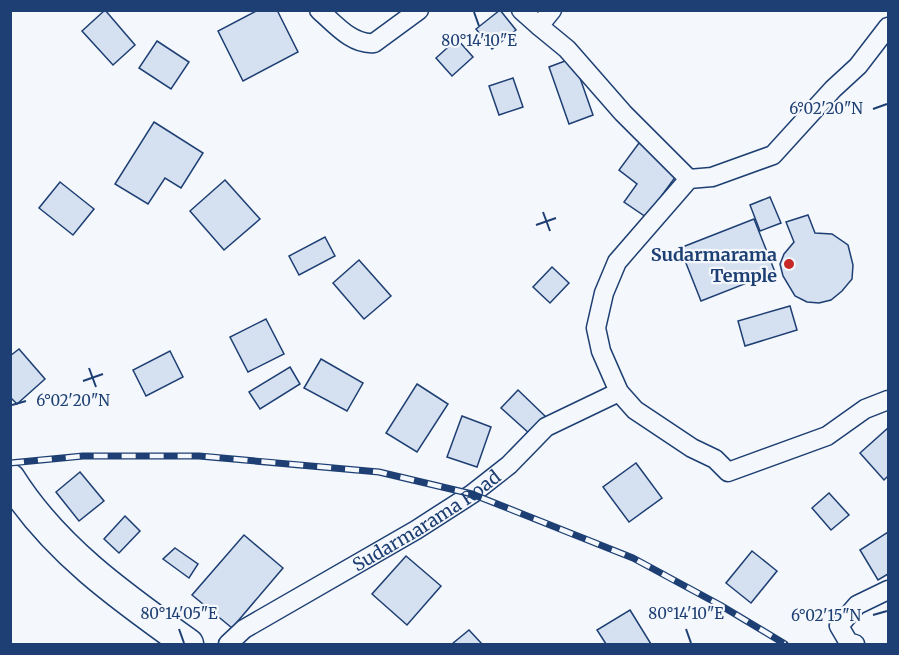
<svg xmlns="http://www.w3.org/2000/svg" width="899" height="655" viewBox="0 0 899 655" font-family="Merriweather,serif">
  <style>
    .building { fill: #d5e0f0; stroke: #1d3f73; stroke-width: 1.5 }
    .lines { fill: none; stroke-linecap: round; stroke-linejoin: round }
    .minor-casing { stroke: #1d3f73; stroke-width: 21 }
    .primary-casing { stroke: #1d3f73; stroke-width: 33 }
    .minor { stroke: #f4f7fb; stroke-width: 18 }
    .primary { stroke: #f4f7fb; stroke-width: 30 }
    .rail-casing { stroke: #1d3f73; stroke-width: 7 }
    .rail { stroke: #f4f7fb; stroke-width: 4.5; stroke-dasharray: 14; stroke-linecap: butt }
    .ticks { fill: none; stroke: #1d3f73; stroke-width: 2 }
    .poi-dot { fill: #c62828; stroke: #f4f7fb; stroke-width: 2 }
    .labels { text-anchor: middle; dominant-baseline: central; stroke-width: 4.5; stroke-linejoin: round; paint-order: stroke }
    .poi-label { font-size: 18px; font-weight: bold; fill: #1d3f73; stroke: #f4f7fb; text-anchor: end }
    .street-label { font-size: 18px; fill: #1d3f73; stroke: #f4f7fb }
    .ticks-label { font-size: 15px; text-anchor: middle; fill: #1d3f73; stroke: #f4f7fb; stroke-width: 4.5; stroke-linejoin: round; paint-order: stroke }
  </style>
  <rect width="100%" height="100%" fill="#f4f7fb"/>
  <g class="building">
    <path d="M105,10L135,45L113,65L82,31Z"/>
    <path d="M258,10H277L298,52L243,81L218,31Z"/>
    <path d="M500,10L516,30L492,49L476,29Z"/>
    <path d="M457,39L473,57L452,76L436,58Z"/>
    <path d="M157,41L189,62L171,89L139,68Z"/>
    <path d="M573,58L593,115L569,124L549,67Z"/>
    <path d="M513,78L523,107L499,115L489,86Z"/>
    <path d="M154,122L203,153L181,188L165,178L148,204L115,184Z"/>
    <path d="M639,143L679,172L646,217L624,202L637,184L619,170Z"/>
    <path d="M225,180L260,219L224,250L190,211Z"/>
    <path d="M60,182L94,209L73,235L39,208Z"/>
    <path d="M770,197L781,223L760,231L750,205Z"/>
    <path d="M808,215L815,233L832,234L848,245L853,265L852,279L842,291L831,300L819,303L807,302L795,296L783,276L780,264L784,254L794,242L786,222Z"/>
    <path d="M754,219L775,272L701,301L680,248Z"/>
    <path d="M325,237L335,256L299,275L289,256Z"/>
    <path d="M359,260L391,296L364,319L333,283Z"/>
    <path d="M552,267L569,283L550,303L533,287Z"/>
    <path d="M790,306L797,330L745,346L738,321Z"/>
    <path d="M266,319L284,354L248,372L230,337Z"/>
    <path d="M19,349L45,379L17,404L10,397V356Z"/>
    <path d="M170,351L183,377L146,396L133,370Z"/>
    <path d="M321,359L363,383L347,411L304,388Z"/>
    <path d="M290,367L300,384L260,409L249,392Z"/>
    <path d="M417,384L448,404L417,452L386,433Z"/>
    <path d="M518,390L546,417L530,434L501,408Z"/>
    <path d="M462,416L491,427L477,467L447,457Z"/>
    <path d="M888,428V476L884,480L860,453Z"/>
    <path d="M636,463L662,498L629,522L603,487Z"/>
    <path d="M80,472L104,501L79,521L56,492Z"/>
    <path d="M829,493L849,515L831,530L812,508Z"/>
    <path d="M125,516L140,531L119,553L104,539Z"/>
    <path d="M888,532V574L878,580L860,550Z"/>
    <path d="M244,535L283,568L232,628L192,595Z"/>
    <path d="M175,548L198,564L189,578L163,559Z"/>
    <path d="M752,551L777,571L751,603L726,583Z"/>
    <path d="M406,556L441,586L407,625L372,594Z"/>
    <path d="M630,610L651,644H606L597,630Z"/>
    <path d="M469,630L482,644H452Z"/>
  </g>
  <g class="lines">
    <defs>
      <g id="minor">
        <path d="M319,10C335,24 352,45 374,43L419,10"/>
        <path d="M521,10L539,26"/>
        <path d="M552,10L539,26L567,49L623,113L689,179"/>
        <path d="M888,27L858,66L833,89L773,155L712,177L689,179L617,262L604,293L596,328L601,351L619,392L635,410L692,448L715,459L728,472L827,436L865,409L888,400"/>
        <path id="s1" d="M228,644L244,629L416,530L472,494L509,465L546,427L619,392"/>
        <path d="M855,644L849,643L839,626L857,605L888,590"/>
      </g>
      <path id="primary" d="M10,479C54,549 122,597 188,644"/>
    </defs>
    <use href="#minor" class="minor-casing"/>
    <use href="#primary" class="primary-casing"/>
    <use href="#minor" class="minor"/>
    <use href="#primary" class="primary"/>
    <defs>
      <path id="rail" d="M10,463L83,456H199L379,472L472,494L633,558L720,605L785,644"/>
    </defs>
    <use href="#rail" class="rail-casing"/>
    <use href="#rail" class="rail"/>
  </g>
  <path class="ticks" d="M474,12L479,26M873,109L887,104M543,212L550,231M536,225L556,218M89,368L96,387M83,381L103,374M12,405L26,401M873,615L887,611M179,629L184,643M686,629L691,643"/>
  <circle class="poi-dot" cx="789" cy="264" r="6"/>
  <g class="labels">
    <g class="poi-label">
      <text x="777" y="254">Sudarmarama<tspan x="777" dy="21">Temple</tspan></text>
    </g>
    <g class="street-label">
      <text stroke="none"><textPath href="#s1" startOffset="234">Sudarmarama Road</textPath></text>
    </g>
  </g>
  <g class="ticks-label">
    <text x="479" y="46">80°14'10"E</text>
    <text x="826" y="114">6°02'20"N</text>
    <text x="73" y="406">6°02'20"N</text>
    <text x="179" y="619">80°14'05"E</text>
    <text x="686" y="619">80°14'10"E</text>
    <text x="826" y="621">6°02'15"N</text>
  </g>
  <rect width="899" height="655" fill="none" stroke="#1d3f73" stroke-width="24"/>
</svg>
